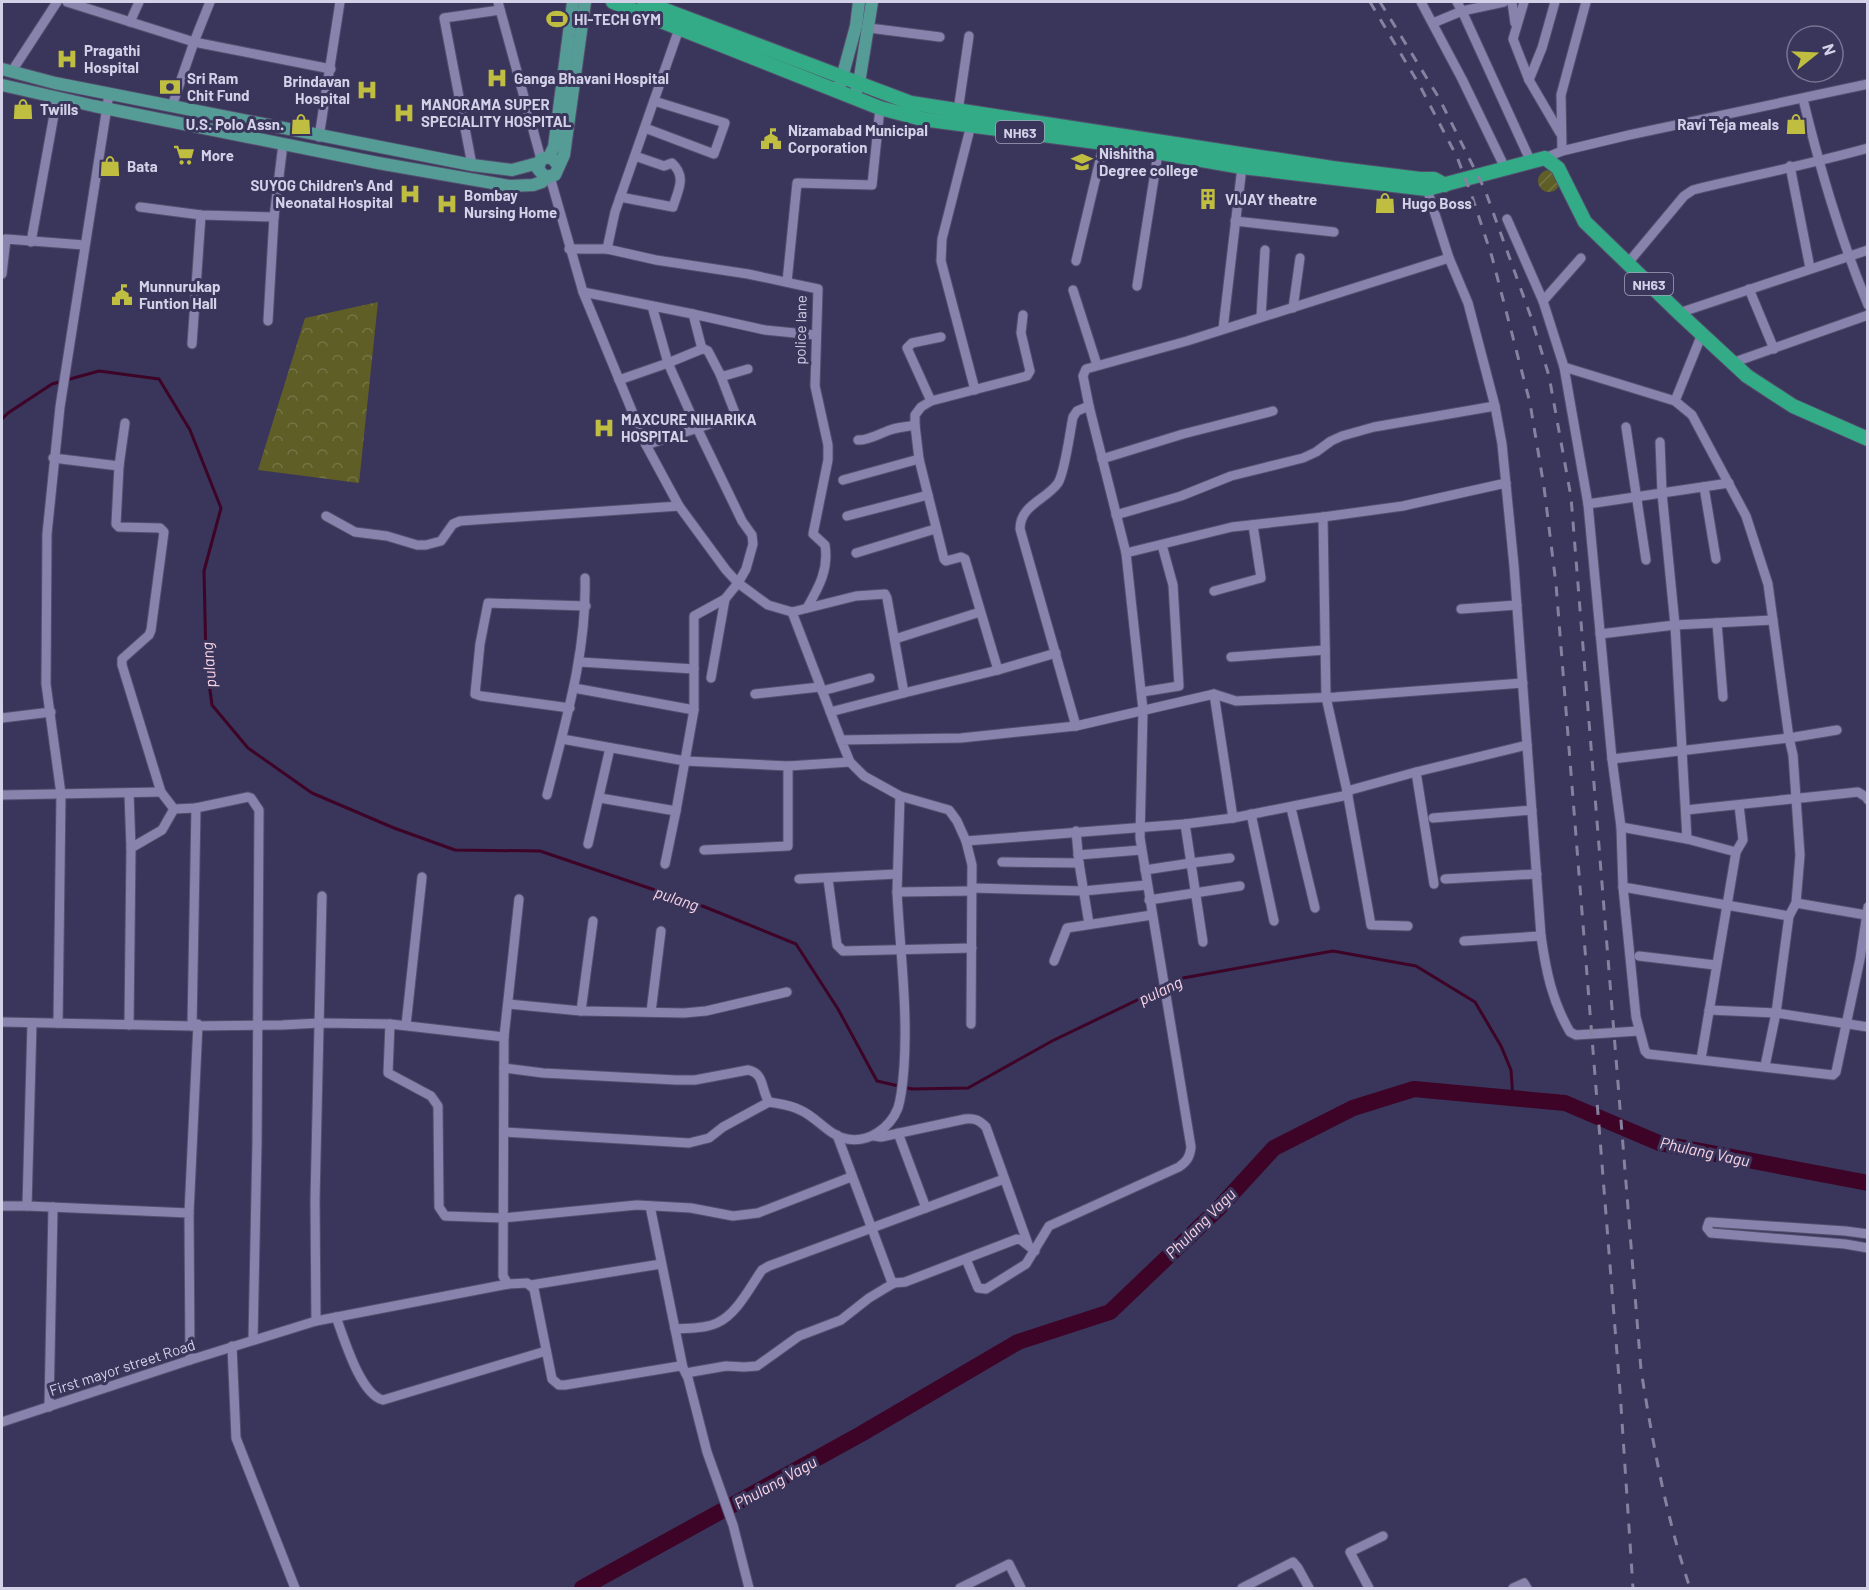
<svg xmlns="http://www.w3.org/2000/svg" width="1869" height="1590" viewBox="0 0 1869 1590" font-family="Barlow,sans-serif">
  <style>
    .forest { fill: url(#forest-crowns) }
    .garden { fill: url(#garden-furrows) }
    .lines { fill: none; stroke-linecap: round; stroke-linejoin: round }
    .stream { stroke: #3d0427; stroke-width: 3 }
    .river { stroke: #3d0427; stroke-width: 16 }
    .minor-casing { stroke: #544f6e; stroke-width: 11 }
    .major-casing { stroke: #544f6e; stroke-width: 14 }
    .highway-casing { stroke: #544f6e; stroke-width: 16 }
    .minor { stroke: #8783ad; stroke-width: 9 }
    .major { stroke: #559b96; stroke-width: 12 }
    .highway { stroke: #33ab87; stroke-width: 14 }
    .rail { stroke: #85819f; stroke-width: 3; stroke-dasharray: 10 10; stroke-linecap: butt }
    .labels { text-anchor: middle; dominant-baseline: central; stroke-width: 6; stroke-linejoin: round; paint-order: stroke }
    .shield { fill: #3a355a; stroke: #a5a2bd; stroke-width: 1.5 }
    .shield-label { font-size: 14px; font-weight: bold; fill: #d3d1e8 }
    .poi-label { font-size: 15px; font-weight: bold; fill: #d3d1e8; stroke: #3a355a; text-anchor: start }
    .street-label { font-size: 15px; fill: #d3d1e8; stroke: #3a355a }
    .water-label { font-size: 16px; font-style: italic; fill: #fcd5e7; stroke: #3a355a }
  </style>
  <defs>
    <pattern id="forest-crowns" width="20" height="18" patternUnits="userSpaceOnUse" patternTransform="scale(1.5)"><rect width="20" height="18" fill="#5f5e27"/><path d="M2 6a3 3 0 1 1 6 0M12 15a3 3 0 1 1 6 0" fill="none" stroke="#757446"/></pattern>
    <pattern id="garden-furrows" width="10" height="10" patternUnits="userSpaceOnUse" patternTransform="scale(1.5)"><rect width="10" height="10" fill="#5f5e27"/><path d="M-1 1l2-2M0 10L10 0M9 11l2-2" fill="none" stroke="#757446"/></pattern>
  </defs>
  <rect width="100%" height="100%" fill="#3a355a"/>
  <path class="forest" d="M378,302L359,483L258,470L305,318Z"/>
  <circle class="garden" cx="1549" cy="181" r="11"/>
  <g class="lines">
    <path class="stream" d="M2,419L8,413L52,384L99,371L159,379L190,430L221,508L204,571L206,661L212,705L248,748L312,793L394,828L455,850L540,851L705,907L796,944L838,1009L877,1081L912,1089L968,1088L1052,1041L1183,978L1333,951L1416,966L1475,1002L1501,1046L1511,1070L1513,1099"/>
    <path class="river" d="M582,1588L861,1434L1018,1342L1110,1312L1218,1209L1274,1148L1353,1108L1414,1089L1565,1103L1659,1143L1868,1183"/>
    <defs>
      <g id="minor">
        <path d="M67,2L194,42L331,69"/>
        <path d="M498,2L541,159"/>
        <path d="M1421,2L1462,79L1505,168"/>
        <path d="M1504,2L1462,11L1531,162"/>
        <path d="M1512,2L1515,23"/>
        <path d="M1524,2L1513,39L1529,80L1542,48L1555,2"/>
        <path d="M130,22L139,2"/>
        <path d="M1433,23L1462,11L1457,2"/>
        <path d="M869,28L940,37"/>
        <path d="M12,71L57,2"/>
        <path d="M1529,80L1560,133"/>
        <path d="M1803,99C1820,169 1840,238 1868,305"/>
        <path d="M172,106L194,42L210,2"/>
        <path d="M958,111L969,36"/>
        <path d="M971,125L942,239L941,261L975,390"/>
        <path d="M645,128L714,154L725,123L654,101"/>
        <path d="M319,137L340,2"/>
        <path d="M1562,151L1561,95L1586,2"/>
        <path d="M1545,158L1562,151L1629,135L1868,84"/>
        <path d="M472,165L444,18L500,10"/>
        <path d="M1790,166L1810,268"/>
        <path d="M550,177L583,292L646,445L679,506L726,570L738,583L768,605L792,612"/>
        <path d="M1427,189L1449,258L1468,303L1495,406L1502,444L1514,566L1541,936C1546,971 1552,1001 1570,1032L1576,1035L1639,1031"/>
        <path d="M620,197L673,207C678,190 687,177 672,163L664,166L635,156"/>
        <path d="M140,207L201,215L274,217"/>
        <path d="M1507,219L1543,301L1564,367L1588,504L1612,759L1621,827L1623,887L1789,916"/>
        <path d="M1235,221L1334,232"/>
        <path d="M31,242L57,98"/>
        <path d="M569,249H607L656,260L748,274L818,289L815,386L828,445V460L813,534L825,545C829,569 819,587 807,608"/>
        <path d="M607,249L615,212L679,29"/>
        <path d="M1076,261L1104,143"/>
        <path d="M1628,263L1684,196L1693,190C1751,176 1810,164 1868,148"/>
        <path d="M2,274L6,239L84,245"/>
        <path d="M787,282L797,183L872,185L880,108"/>
        <path d="M1137,286L1158,153"/>
        <path d="M1749,289L1774,349"/>
        <path d="M1073,290L1097,365"/>
        <path d="M583,292L693,314"/>
        <path d="M1543,301L1581,258"/>
        <path d="M1293,308L1300,258"/>
        <path d="M1679,313L1868,250"/>
        <path d="M1261,317L1265,250"/>
        <path d="M268,321L274,217L283,144"/>
        <path d="M1223,329L1242,167"/>
        <path d="M1702,334L1675,401L1692,415L1746,516L1768,584L1789,738L1793,755L1800,855L1796,903L1789,916L1776,1013L1765,1066"/>
        <path d="M192,344L201,215"/>
        <path d="M702,348L708,351L720,374L724,376L748,369"/>
        <path d="M1732,363L1868,315"/>
        <path d="M1564,367L1675,401"/>
        <path d="M619,380L668,363L652,306"/>
        <path d="M931,401L907,348L912,343L941,337"/>
        <path d="M1089,406L1077,411L1073,417C1070,431 1065,472 1058,483C1046,500 1020,505 1020,529L1076,726L1214,694"/>
        <path d="M1626,427L1646,560"/>
        <path d="M858,440C867,441 881,433 890,430C898,427 907,427 915,425"/>
        <path d="M646,445L731,417L735,413L720,374"/>
        <path d="M53,458L119,466L116,524L119,527L160,528L164,532L151,630L149,635L122,659V665L161,792L174,809L196,808"/>
        <path d="M1102,459L1183,434L1273,411"/>
        <path d="M119,466L125,423"/>
        <path d="M843,480L919,459"/>
        <path d="M1704,487L1716,559"/>
        <path d="M1588,504L1662,493L1660,442"/>
        <path d="M1116,515L1181,496L1231,476L1303,458L1316,452L1331,441L1342,436L1374,427L1495,406"/>
        <path d="M326,516L355,532L387,536L417,545H426L441,541L453,524L460,521L679,506"/>
        <path d="M847,516L928,495"/>
        <path d="M856,553L935,529"/>
        <path d="M1126,553L1089,406L1083,376L1086,369L1187,341L1449,258"/>
        <path d="M1214,591L1261,578L1253,525"/>
        <path d="M1461,609L1517,605"/>
        <path d="M1717,623L1723,697"/>
        <path d="M1600,634L1675,625L1773,620"/>
        <path d="M895,639L980,612"/>
        <path d="M1231,657L1325,650"/>
        <path d="M580,662L694,669"/>
        <path d="M998,670L965,559L961,557L946,561L944,559L919,459L915,425V415L921,407L931,401L1027,376L1030,371L1021,333L1023,315"/>
        <path d="M711,678L725,599"/>
        <path d="M574,688L694,710"/>
        <path d="M822,691L870,678"/>
        <path d="M1142,692L1179,686L1173,585L1162,545"/>
        <path d="M904,693L998,670L1056,653"/>
        <path d="M755,694L820,687"/>
        <path d="M570,708L481,696L475,694L480,644L488,603L586,606"/>
        <path d="M830,712L904,693L887,598L885,594L856,596L792,612L841,740"/>
        <path d="M2,718L51,712"/>
        <path d="M1076,726L961,738L841,740L850,762L864,776L900,796L949,810L957,821L966,841L1185,824L1233,818"/>
        <path d="M562,739L685,761L788,766L850,762"/>
        <path d="M1612,759L1789,738L1837,730"/>
        <path d="M1347,791L1326,697L1323,517L1403,506L1506,483"/>
        <path d="M2,795L161,792"/>
        <path d="M547,795C565,723 587,653 585,578"/>
        <path d="M1348,795L1233,818L1214,694L1236,701L1336,697L1523,683"/>
        <path d="M900,796L897,892L972,891"/>
        <path d="M600,798L676,811L694,710V616L725,599L738,583L746,569L753,544L752,535L742,521L697,428L668,363L702,349L693,314L765,330L815,335"/>
        <path d="M1291,808L1315,908"/>
        <path d="M1686,810L1858,792L1866,797L1868,800"/>
        <path d="M1251,814L1274,921"/>
        <path d="M1433,818L1532,810"/>
        <path d="M1621,827L1687,839"/>
        <path d="M1076,831L1079,863L1089,924"/>
        <path d="M966,841L972,865L971,1024"/>
        <path d="M588,844L610,748"/>
        <path d="M131,848L162,830L174,809"/>
        <path d="M704,850L788,846V766"/>
        <path d="M1736,852L1743,840L1739,805"/>
        <path d="M1078,855L1141,850"/>
        <path d="M1002,862L1079,863"/>
        <path d="M665,864L676,811"/>
        <path d="M1145,870L1191,863L1185,824"/>
        <path d="M799,879L897,874"/>
        <path d="M828,879L837,945L843,951L972,948"/>
        <path d="M1445,879L1537,874"/>
        <path d="M1434,884L1416,772L1527,745"/>
        <path d="M1623,887L1636,1017L1645,1051L1648,1054L1833,1075L1836,1072L1860,959L1868,907"/>
        <path d="M972,888L1083,891L1147,885"/>
        <path d="M519,899L504,1037L503,1276L508,1284L527,1283L534,1289L552,1379L559,1385H565L680,1366L683,1368L688,1378L707,1452L733,1525L749,1588"/>
        <path d="M1149,900L1240,886"/>
        <path d="M1796,903L1866,915"/>
        <path d="M1408,926L1371,925L1347,791L1416,772"/>
        <path d="M1464,941L1541,936"/>
        <path d="M1203,942L1191,863L1230,858"/>
        <path d="M1639,956L1715,965"/>
        <path d="M1054,961L1067,928L1152,915"/>
        <path d="M508,1004L581,1011L684,1013L706,1011L787,992"/>
        <path d="M1709,1010L1776,1013L1868,1027"/>
        <path d="M581,1011L593,921"/>
        <path d="M651,1012L661,931"/>
        <path d="M2,1022L192,1026L282,1025L320,1023L390,1024L504,1037"/>
        <path d="M32,1023L27,1206L189,1213L190,1360"/>
        <path d="M58,1023L61,794L46,684L47,534L60,407L109,94"/>
        <path d="M390,1024L388,1073L431,1096L438,1106L439,1207L445,1216L503,1218L637,1205L691,1208L733,1216L758,1213L851,1177"/>
        <path d="M129,1025L131,848L129,793"/>
        <path d="M406,1025L422,877"/>
        <path d="M192,1026L196,808L248,797L251,798L259,810L257,1143L253,1340"/>
        <path d="M1701,1059L1736,852L1687,839L1675,625L1662,493L1729,483"/>
        <path d="M504,1068L543,1073L676,1080H695L748,1070C765,1073 761,1091 769,1102"/>
        <path d="M504,1132L689,1143L709,1138L723,1127L769,1102C780,1104 791,1105 800,1110C817,1117 829,1136 847,1139C869,1143 890,1128 898,1108C902,1095 903,1080 904,1067C908,1009 900,950 897,892"/>
        <path d="M898,1133L926,1208"/>
        <path d="M837,1135L891,1280L894,1283L905,1282L1017,1239L1021,1240L1035,1251"/>
        <path d="M874,1136L881,1137L965,1119C975,1118 979,1120 986,1127L1028,1244"/>
        <path d="M2,1206H27"/>
        <path d="M650,1206L683,1368"/>
        <path d="M189,1213L198,1024"/>
        <path d="M1868,1234L1845,1231L1709,1222L1707,1228L1711,1233L1845,1244L1868,1248"/>
        <path d="M966,1259L978,1288L986,1289L1026,1264L1049,1226L1179,1167C1187,1161 1190,1157 1191,1147L1140,838L1143,710L1126,553L1232,527L1323,517"/>
        <path d="M531,1285L661,1264"/>
        <path d="M336,1317C344,1338 360,1394 383,1400L546,1351"/>
        <path d="M316,1321L315,1200L322,896"/>
        <path d="M675,1329C688,1328 704,1329 717,1323C737,1314 750,1287 762,1270L769,1266L1004,1179"/>
        <path d="M232,1346L236,1438L295,1588"/>
        <path d="M686,1373L726,1366L744,1367L757,1366L799,1336L841,1320L869,1298L894,1283"/>
        <path d="M49,1407L53,1207"/>
        <path d="M2,1422L190,1360L316,1321L508,1284"/>
        <path d="M960,1588L1009,1564L1021,1588"/>
        <path d="M1242,1588L1293,1562L1298,1568L1309,1588"/>
        <path d="M1369,1588L1350,1552L1383,1536"/>
        <path d="M1513,1588L1524,1583L1527,1588"/>
      </g>
      <g id="major">
        <path d="M2,69L55,83L472,165L512,170L538,163"/>
        <path d="M2,85L94,106L378,163L510,186L533,185L542,182L548,177"/>
        <path d="M840,85L856,26L859,2"/>
        <path d="M854,97L859,83L872,2"/>
        <path d="M549,157L554,147L573,2"/>
        <path d="M558,165L551,157L541,159L538,169L545,177L555,175L564,155L585,2"/>
      </g>
      <g id="highway">
        <path d="M613,2L880,108L922,119L1104,143L1242,167L1427,189L1545,158L1558,168L1585,222L1679,313L1747,376L1793,406L1868,439"/>
        <path d="M644,2L911,103L1332,168L1420,179H1434L1445,185"/>
      </g>
    </defs>
    <use href="#minor" class="minor-casing"/>
    <use href="#major" class="major-casing"/>
    <use href="#highway" class="highway-casing"/>
    <use href="#minor" class="minor"/>
    <use href="#major" class="major"/>
    <use href="#highway" class="highway"/>
    <g class="rail">
      <path d="M1370,2L1420,86L1457,157L1472,196L1492,257L1530,403L1544,487L1556,584L1620,1391L1633,1588"/>
      <path d="M1380,2L1439,98L1485,190L1531,317L1549,376L1571,497L1641,1370C1653,1444 1666,1517 1690,1588"/>
    </g>
  </g>
  <defs>
    <symbol id="stadium-bare" viewBox="-9 -9 18 18"><path d="M0-5a6.5 5 0 1 0 0 10a6.5 5 0 1 0 0-10ZM-3.5-1.8h7v3.6h-7Z" fill="#c0be41" stroke="#3a355a" stroke-width="2.5" paint-order="stroke"/></symbol>
    <symbol id="hospital-bare" viewBox="-9 -9 18 18"><path d="M-5-5h3v3.5h4V-5h3V5h-3V1.5h-4V5h-3Z" fill="#c0be41" stroke="#3a355a" stroke-width="2.5" paint-order="stroke"/></symbol>
    <symbol id="bank-bare" viewBox="-9 -9 18 18"><path d="M-6-4H6V4H-6ZM0-2.3a2.3 2.3 0 1 0 0 4.6a2.3 2.3 0 1 0 0-4.6Z" fill="#c0be41" stroke="#3a355a" stroke-width="2.5" paint-order="stroke"/></symbol>
    <symbol id="shop-bare" viewBox="-9 -9 18 18"><path d="M-5-2.5h2.3a2.7 3.5 0 0 1 5.4 0H5L5.5 6h-11ZM-1.5-2.5h3a1.5 2.3 0 0 0-3 0Z" fill="#c0be41" stroke="#3a355a" stroke-width="2.5" paint-order="stroke"/></symbol>
    <symbol id="civic-bare" viewBox="-9 -9 18 18"><path d="M-.6-6.5H3V-4.5H.6V-3L4-1V1h2V6H-6V1h2V-1L-.6-3ZM-1.2 2.5V6h2.4V2.5Z" fill="#c0be41" stroke="#3a355a" stroke-width="2.5" paint-order="stroke"/></symbol>
    <symbol id="supermarket-bare" viewBox="-9 -9 18 18"><path d="M-6-5.5h2.5l.6 2H6L4.5 2H-2.5L-4.4-4H-6ZM-1.5 3.2a1.3 1.3 0 1 0 .1 0ZM3 3.2a1.3 1.3 0 1 0 .1 0Z" fill="#c0be41" stroke="#3a355a" stroke-width="2.5" paint-order="stroke"/></symbol>
    <symbol id="university-bare" viewBox="-9 -9 18 18"><path d="M0-5L7-2L0 1L-7-2ZM-4 1L0 2.5L4 1V4Q0 6-4 4Z" fill="#c0be41" stroke="#3a355a" stroke-width="2.5" paint-order="stroke"/></symbol>
    <symbol id="building-bare" viewBox="-9 -9 18 18"><path d="M-4-6H4V6H1V3H-1V6H-4ZM-2.5-4.3h1.7v1.8h-1.7ZM.8-4.3h1.7v1.8H.8ZM-2.5-1h1.7V.8h-1.7ZM.8-1h1.7V.8H.8Z" fill="#c0be41" stroke="#3a355a" stroke-width="2.5" paint-order="stroke"/></symbol>
  </defs>
  <g fill-rule="evenodd">
    <use href="#stadium-bare" x="542" y="4" width="30" height="30"/>
    <use href="#hospital-bare" x="52" y="44" width="30" height="30"/>
    <use href="#hospital-bare" x="482" y="63" width="30" height="30"/>
    <use href="#bank-bare" x="155" y="72" width="30" height="30"/>
    <use href="#hospital-bare" x="352" y="75" width="30" height="30"/>
    <use href="#shop-bare" x="8" y="94" width="30" height="30"/>
    <use href="#hospital-bare" x="389" y="98" width="30" height="30"/>
    <use href="#shop-bare" x="286" y="109" width="30" height="30"/>
    <use href="#shop-bare" x="1781" y="109" width="30" height="30"/>
    <use href="#civic-bare" x="756" y="124" width="30" height="30"/>
    <use href="#supermarket-bare" x="169" y="140" width="30" height="30"/>
    <use href="#university-bare" x="1067" y="147" width="30" height="30"/>
    <use href="#shop-bare" x="95" y="151" width="30" height="30"/>
    <use href="#hospital-bare" x="395" y="179" width="30" height="30"/>
    <use href="#building-bare" x="1193" y="184" width="30" height="30"/>
    <use href="#shop-bare" x="1370" y="188" width="30" height="30"/>
    <use href="#hospital-bare" x="432" y="189" width="30" height="30"/>
    <use href="#civic-bare" x="107" y="280" width="30" height="30"/>
    <use href="#hospital-bare" x="589" y="413" width="30" height="30"/>
  </g>
  <g class="labels">
    <g class="shield">
      <rect x="996" y="121" width="48" height="22" rx="4.5"/>
      <rect x="1625" y="273" width="48" height="22" rx="4.5"/>
    </g>
    <g class="shield-label">
      <text x="1020" y="132">NH63</text>
      <text x="1649" y="284">NH63</text>
    </g>
    <g class="poi-label">
      <text x="574" y="19">HI-TECH GYM</text>
      <text x="84" y="50">Pragathi<tspan x="84" dy="17">Hospital</tspan></text>
      <text x="187" y="78">Sri Ram<tspan x="187" dy="17">Chit Fund</tspan></text>
      <text x="514" y="78">Ganga Bhavani Hospital</text>
      <text x="350" y="81" text-anchor="end">Brindavan<tspan x="350" dy="17">Hospital</tspan></text>
      <text x="421" y="104">MANORAMA SUPER<tspan x="421" dy="17">SPECIALITY HOSPITAL</tspan></text>
      <text x="40" y="109">Twills</text>
      <text x="284" y="124" text-anchor="end">U.S. Polo Assn.</text>
      <text x="1779" y="124" text-anchor="end">Ravi Teja meals</text>
      <text x="788" y="130">Nizamabad Municipal<tspan x="788" dy="17">Corporation</tspan></text>
      <text x="1099" y="153">Nishitha<tspan x="1099" dy="17">Degree college</tspan></text>
      <text x="201" y="155">More</text>
      <text x="127" y="166">Bata</text>
      <text x="393" y="185" text-anchor="end">SUYOG Children's And<tspan x="393" dy="17">Neonatal Hospital</tspan></text>
      <text x="464" y="195">Bombay<tspan x="464" dy="17">Nursing Home</tspan></text>
      <text x="1225" y="199">VIJAY theatre</text>
      <text x="1402" y="203">Hugo Boss</text>
      <text x="139" y="286">Munnurukap<tspan x="139" dy="17">Funtion Hall</tspan></text>
      <text x="621" y="419">MAXCURE NIHARIKA<tspan x="621" dy="17">HOSPITAL</tspan></text>
    </g>
    <g class="street-label">
      <text transform="translate(800 330) rotate(-89)">police lane</text>
      <text transform="translate(122 1367) rotate(-18)">First mayor street Road</text>
    </g>
    <g class="water-label">
      <text transform="translate(208 665) rotate(-95)">pulang</text>
      <text transform="translate(677 898) rotate(19)">pulang</text>
      <text transform="translate(1160 990) rotate(-25)">pulang</text>
      <text transform="translate(1705 1151) rotate(12)">Phulang Vagu</text>
      <text transform="translate(1200 1223) rotate(-45)">Phulang Vagu</text>
      <text transform="translate(775 1482) rotate(-29)">Phulang Vagu</text>
    </g>
  </g>
  <rect width="1869" height="1590" fill="none" stroke="#d3d1e8" stroke-width="6"/>
  <g transform="translate(1815 54) rotate(72)"><circle r="28" fill="#3a355a" stroke="#777393" stroke-width="1.5"/>
  <path d="M0-4.5L10 22L0 15L-10 22Z" fill="#c0be41"/>
  <text y="-9" font-size="16" font-weight="bold" text-anchor="middle" fill="#d3d1e8">N</text>
  </g>
</svg>
